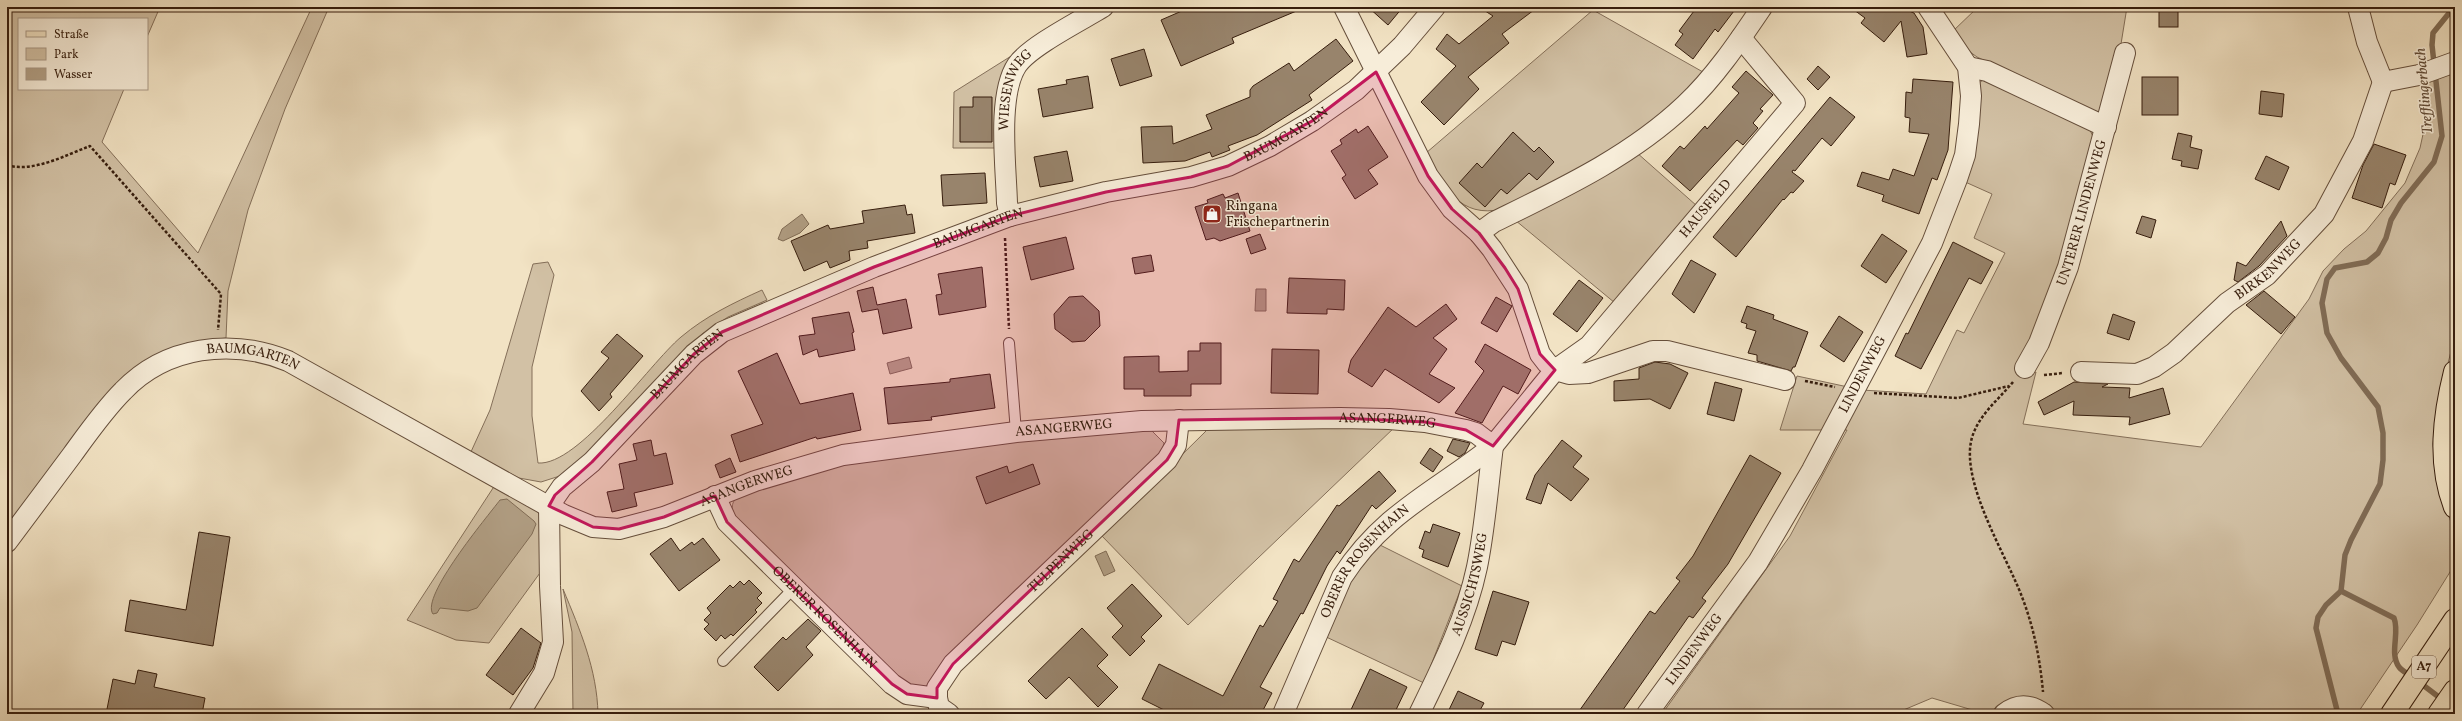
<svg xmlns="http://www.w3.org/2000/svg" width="2462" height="721" viewBox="0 0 2462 721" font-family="Vollkorn,serif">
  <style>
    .green { fill: #d2c1a5; stroke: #846f59 }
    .water { fill: #b2a086; stroke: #806c56 }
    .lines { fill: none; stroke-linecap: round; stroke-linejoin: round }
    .stream { stroke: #806c56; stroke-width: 5.5 }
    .building { fill: #98846c; stroke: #361d0d }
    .lane-casing { stroke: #654e3b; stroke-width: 12 }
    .street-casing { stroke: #654e3b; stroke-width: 22 }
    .primary-casing { stroke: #361d0d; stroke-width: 24 }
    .highway-casing { stroke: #361d0d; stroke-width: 24 }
    .path { stroke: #361d0d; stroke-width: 2.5; stroke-dasharray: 3 2; stroke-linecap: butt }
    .lane { stroke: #f7edd9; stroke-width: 10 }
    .street { stroke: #f7edd9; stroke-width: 20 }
    .primary { stroke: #f2e3c4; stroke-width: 22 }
    .highway { stroke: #f2e3c4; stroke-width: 22 }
    .marked { fill: #c2185b; fill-opacity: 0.2; stroke: #c2185b; stroke-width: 3; stroke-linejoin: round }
    .labels { text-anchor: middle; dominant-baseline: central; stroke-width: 3; stroke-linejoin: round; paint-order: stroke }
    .shield { fill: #f7edd9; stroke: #705b4a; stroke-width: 1 }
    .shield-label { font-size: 13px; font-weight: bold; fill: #361d0d }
    .street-label { font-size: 14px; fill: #361d0d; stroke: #f7edd9 }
    .poi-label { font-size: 14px; fill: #361d0d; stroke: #f7edd9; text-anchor: start }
    .water-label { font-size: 15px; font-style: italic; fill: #614b37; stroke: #f7edd9 }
  </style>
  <rect width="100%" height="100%" fill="#f2e3c4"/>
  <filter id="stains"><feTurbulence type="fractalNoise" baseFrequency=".005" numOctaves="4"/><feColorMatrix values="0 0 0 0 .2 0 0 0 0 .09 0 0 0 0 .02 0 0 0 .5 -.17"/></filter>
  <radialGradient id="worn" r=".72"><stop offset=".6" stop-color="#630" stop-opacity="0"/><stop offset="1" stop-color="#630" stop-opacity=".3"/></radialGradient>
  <g class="green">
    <path d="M7,7H160L147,37V19H19V89H124L102,142L198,253L312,7H329L285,109L248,210L228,291L226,338L187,343L165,352L7,529Z"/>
    <path d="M1978,7H2127L2121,44L2106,106L2101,112L2093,113L1977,57L1966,49L1952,32Z"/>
    <path d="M1593,10L1703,72L1665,113L1602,155L1503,209C1459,219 1444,187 1426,153Z"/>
    <path d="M1016,53C990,82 997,112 997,148H953L954,92Z"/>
    <path d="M2455,70V336L2439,398L2433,444L2439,487L2455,534V564L2417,625L2357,714H2054L2050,705C2038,702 2013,700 2002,706C1995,710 1994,714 1986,714L1932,698L1894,714H1662L1790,536L1847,430H1780L1797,376L1862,390L1926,394L1957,330L1964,333L2005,253L1974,238L1992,194L1963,181L1979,83L1983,80L2090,130L2094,139L2028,375L2036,372L2023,424L2201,447L2309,299L2323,271L2344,249L2366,231L2405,183L2420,148L2427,116L2426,80Z"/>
    <path d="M1636,152L1697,206L1615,303L1515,220Z"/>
    <path d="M548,262L554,275L532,367V416L538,463C579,466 649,364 681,337C706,316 733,303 762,290L767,300L728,317L702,334L623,420L566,474L541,482L519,478L470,454L490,410L533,264Z"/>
    <path d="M1396,426L1188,625L1101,535L1208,429Z"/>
    <path d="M1149,428L1164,443L1161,456L926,687L904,685L736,520C731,508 730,503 740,494L876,455Z"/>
    <path d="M495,485L534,508L541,516L545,566L489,643L456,640L407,620Z"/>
    <path d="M1376,543L1462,586L1424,683L1322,635L1340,594Z"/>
    <path d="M563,589C580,630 597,669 598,714H573L572,632Z"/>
  </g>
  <g class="water">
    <path d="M802,214L809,224L800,233L783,241L778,239L782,229Z"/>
    <path d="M1256,289H1266V311H1255Z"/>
    <path d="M909,357L912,368L890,374L887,363Z"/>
    <path d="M507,499L534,521L536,524L532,534L477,608L468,611L440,608L437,613L433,614C420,597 487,517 500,500Z"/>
    <path d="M1106,551L1115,571L1104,576L1095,556Z"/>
  </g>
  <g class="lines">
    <g class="stream">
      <path d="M2341,591L2394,618C2400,633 2389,653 2399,667C2402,671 2408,674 2412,677"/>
      <path d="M2419,682L2444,701"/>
      <path d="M2338,714L2316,628L2318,617L2326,605L2341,591L2345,555L2351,540L2380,484L2383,460V433L2378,407L2341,358L2327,333L2322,303L2327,279L2335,268L2367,262L2378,253L2386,238L2391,220L2401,203L2434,162L2442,136L2432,45L2433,33L2454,7"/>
    </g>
  </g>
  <g class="building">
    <path d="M1191,7H1306L1232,38L1234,43L1181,66L1161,20Z"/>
    <path d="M1368,7H1403L1388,25Z"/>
    <path d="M1479,7H1538L1502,34L1509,43L1468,77L1479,89L1444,125L1421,102L1456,66L1436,49L1447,34L1459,44L1493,16Z"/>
    <path d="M1697,7H1737L1718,32L1715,29L1693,59L1675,45L1683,34L1679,31Z"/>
    <path d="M1850,7H1912L1909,11L1914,13L1923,27L1927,54L1907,57L1901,21L1884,42L1861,23L1865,18Z"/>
    <rect x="2159" y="7" width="19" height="20"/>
    <path d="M1336,39L1353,61L1309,95L1312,100L1257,135L1228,146L1230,150L1212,157L1210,152L1185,161L1143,163L1141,127L1172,126L1173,144L1212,129L1206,115L1250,97V90L1253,86L1289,63L1294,71Z"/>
    <path d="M1144,49L1152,76L1120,86L1111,59Z"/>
    <path d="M1818,66L1830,77L1818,90L1807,79Z"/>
    <path d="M1746,71L1773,95L1760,109L1763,111L1753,123L1758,128L1743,145L1737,140L1690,191L1662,166L1680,146L1684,149L1705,126L1707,129L1739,93L1732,87Z"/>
    <path d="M1088,76L1093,108L1043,117L1038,89L1067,84L1066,80Z"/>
    <rect x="2142" y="77" width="36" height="38"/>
    <path d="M1913,79L1953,82L1948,150L1937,180L1932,178L1919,214L1882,201L1884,195L1857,186L1862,172L1889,180L1893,169L1914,176L1929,134L1909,132L1910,118L1905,117L1906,92L1912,93Z"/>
    <path d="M2261,91L2284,94L2282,117L2259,114Z"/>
    <path d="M973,97H992V142H960V107H973Z"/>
    <path d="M1830,97L1855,117L1831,146L1822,138L1795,171L1793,170L1792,172L1804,181L1793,193L1791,192L1784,200L1783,199L1736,257L1713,237Z"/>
    <path d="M1368,126L1388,157L1368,170L1378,184L1355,199L1342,178L1346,175L1331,151L1342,144L1340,140L1356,129L1358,133Z"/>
    <path d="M1513,132L1534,152L1539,147L1554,162L1537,180L1529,173L1507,194L1501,189L1485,207L1459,183L1477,163L1482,168Z"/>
    <path d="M2178,133L2192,136L2190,147L2202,150L2198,169L2181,166L2182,161L2172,159Z"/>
    <path d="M2374,144L2406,155L2395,185L2390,183L2382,208L2352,198L2363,165Z"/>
    <path d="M1067,151L1073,181L1040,187L1034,157Z"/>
    <path d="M2266,156L2289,167L2279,190L2255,179Z"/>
    <path d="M985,173L987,203L943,206L941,175Z"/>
    <path d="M1238,193L1250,231L1220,241L1214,238L1206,240L1195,207L1208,203L1207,200L1223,194L1225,198Z"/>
    <path d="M905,205L907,215L912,214L915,233L867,241L868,248L849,251L850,260L830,268L827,261L804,271L791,241L828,225L830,229L864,223L862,211Z"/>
    <path d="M2142,216L2156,220L2151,238L2136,233Z"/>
    <path d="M2281,221L2287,236L2259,266L2238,282L2234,280L2237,262L2246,266Z"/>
    <path d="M1260,234L1266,249L1251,254L1246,239Z"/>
    <path d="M1882,234L1907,251L1886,283L1861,266Z"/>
    <path d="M1066,237L1074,269L1031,280L1023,247Z"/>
    <path d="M1953,242L1993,262L1981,284L1969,278L1921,369L1895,356L1906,333L1908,334Z"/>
    <path d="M1151,255L1154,271L1135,274L1132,258Z"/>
    <path d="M1691,260L1716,274L1694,313L1672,294Z"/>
    <path d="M982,267L986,307L939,315L936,295L942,294L938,274Z"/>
    <path d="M1289,278L1345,280L1344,310L1327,309V314L1287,313Z"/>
    <path d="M1579,280L1603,298L1577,332L1553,314Z"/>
    <path d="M873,287L877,305L906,299L912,328L883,334L878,309L862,312L857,291Z"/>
    <path d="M2264,291L2295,317L2281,334L2246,305Z"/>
    <path d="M1083,296L1099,311L1100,326L1085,341L1072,342L1055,329L1054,314L1069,297Z"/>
    <path d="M1496,297L1512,306L1497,332L1481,323Z"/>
    <path d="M1446,304L1457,319L1433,338L1447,349L1429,374L1455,388L1439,403L1385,369L1372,387L1348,372L1351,360L1388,307L1416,327Z"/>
    <path d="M1747,306L1774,315L1773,319L1808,332L1795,367H1793L1791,371L1757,361V355L1748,353L1756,331L1746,328L1747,324L1741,322Z"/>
    <path d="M849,312L854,332L852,333L855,350L819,357L817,349L803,355L799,336L815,334L812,318Z"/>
    <path d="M2113,314L2135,322L2129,340L2107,333Z"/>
    <path d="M1839,316L1863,332L1844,362L1820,346Z"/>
    <path d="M617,334L643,356L610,394L612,397L599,411L581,391L609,358L601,352Z"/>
    <path d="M1200,343H1221V384H1191V396H1144V389H1124V357L1159,356V372L1188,371V351H1200Z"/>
    <path d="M1485,344L1531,370L1518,394L1503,386L1482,423L1455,413L1484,371L1475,362Z"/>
    <path d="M1272,349L1319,350L1318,394L1271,393Z"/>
    <path d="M777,353L800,404L853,393L861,430L817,439L816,437L740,462L731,435L763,424L738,371Z"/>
    <path d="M1655,362L1670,364L1688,373L1670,409L1650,399L1614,401V381L1639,379V368Z"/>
    <path d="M990,374L995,408L931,417L932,420L888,424L884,388L950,382V379Z"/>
    <path d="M1715,382L1742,389L1734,421L1707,414Z"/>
    <path d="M2074,382L2108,384L2102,387L2130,388L2129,398L2163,388L2170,414L2129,425L2130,417L2073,415L2074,401L2044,415L2038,402Z"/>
    <path d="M1453,439L1470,443L1465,453L1459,457L1447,451Z"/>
    <path d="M651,440L654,456L666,453L673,484L634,493L637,506L612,512L607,492L624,489L619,464L637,460L633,444Z"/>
    <path d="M1562,440L1582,456L1573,467L1589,479L1571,501L1548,483L1541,504L1526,499L1535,475Z"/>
    <path d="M1430,448L1443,457L1433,472L1420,463Z"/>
    <path d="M1750,455L1781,473L1728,564L1702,598L1706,601L1693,618L1689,616L1620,714H1577L1650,611L1655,614L1680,581L1676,578L1693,556Z"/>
    <path d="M730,458L736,472L720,478L715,465Z"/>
    <path d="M1033,464L1040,484L986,504L976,477L1007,466L1009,473Z"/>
    <path d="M1379,471L1396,491L1376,509L1372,505L1340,554L1337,551L1327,566L1303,614L1301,613L1260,687L1272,693L1261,714H1172L1142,699L1159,664L1223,696L1260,625L1263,627L1278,601L1273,599L1294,559L1299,562L1337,505L1339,506Z"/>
    <path d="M1433,524L1460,533L1448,567L1422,557L1424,550L1419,548L1425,531L1430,533Z"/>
    <path d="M199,532L230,537L213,646L125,631L130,600L186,610Z"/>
    <path d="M671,538L680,551L692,542L694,545L703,538L720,560L679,591L650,554Z"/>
    <path d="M749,580L762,593L757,598L762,603L755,610L757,612L733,636L731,634L725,639L721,635L716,641L704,629L709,624L704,620L711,613L707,608L730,585L733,588L740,581L744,585Z"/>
    <path d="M1132,584L1162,616L1141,637L1145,641L1130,656L1112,637L1123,626L1107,608Z"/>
    <path d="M1493,591L1529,602L1515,645L1502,641L1497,656L1475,649Z"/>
    <path d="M808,619L821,631L806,647L813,655L778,691L754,667L783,637L786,640Z"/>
    <path d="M521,628L541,643L533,668L513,695L486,675Z"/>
    <path d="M1082,628L1108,655L1097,666L1118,687L1098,707L1069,677L1046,699L1028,681Z"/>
    <path d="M1370,669L1407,687L1394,714H1349Z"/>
    <path d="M138,670L157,674L154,687L205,698L202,714H106L113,679L135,684Z"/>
    <path d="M1458,691L1484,703L1478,714H1447Z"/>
  </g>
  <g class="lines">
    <defs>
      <g id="lane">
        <path d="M1009,343L1016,432"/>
        <path d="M723,661L794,588"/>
      </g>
      <g id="street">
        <path d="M1344,7L1428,176L1452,209L1479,233L1492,249L1518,289L1540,354L1547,363L1555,370L1569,374L1588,373L1653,351H1667L1785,380"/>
        <path d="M2358,7L2367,42L2383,82L2419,75L2455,62"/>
        <path d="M1968,67L1987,71L2106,127"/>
        <path id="s1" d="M1010,216L1007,203C1006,166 997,95 1017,65C1030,46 1082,20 1103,7"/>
        <path d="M1479,233L1494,222C1561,189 1630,157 1685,105C1715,77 1739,41 1762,7"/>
        <path id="s2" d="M2025,368L2039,343L2068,267L2125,53"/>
        <path id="s3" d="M2081,372L2137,374L2154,367L2174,353L2227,303L2267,275L2324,214L2363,141L2383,82"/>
        <path id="s4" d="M715,496L727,522L892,684L907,694L937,698L939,707L949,714"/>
        <path id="s5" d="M7,542C29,513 50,484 72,455C88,433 104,410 123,391C166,346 232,338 288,361L564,515L593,527L619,529L664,517L755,481L843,455L1016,432L1142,421L1340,418L1389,419L1425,422L1466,430L1476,433L1493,446L1555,370L1589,346L1795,103L1741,38"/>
        <path id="s6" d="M937,698V688L953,664L1167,460L1176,445L1179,420"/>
        <path id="s7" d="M519,714L544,673L553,642L550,586L549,506L562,487L592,462L694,354L722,332L874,267L1010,216L1106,192L1191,177L1228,166L1270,146L1312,121L1356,90L1402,46L1435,7"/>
        <path id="s8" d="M1283,714L1342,577C1384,512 1437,491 1493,446"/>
        <path id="s9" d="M1419,714C1442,667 1466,619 1477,567C1485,528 1488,486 1493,446"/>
        <path id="s10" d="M1647,714L1758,562L1812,470L1932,243L1957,179L1965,155L1969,124L1971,96L1968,67L1928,7"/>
        <path d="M2004,714C2018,703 2030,704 2044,714"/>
      </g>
      <path id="primary" d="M2455,372C2444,416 2438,463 2455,507"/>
      <g id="highway">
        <path d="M2392,714L2455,620"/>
        <path d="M2439,714L2455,691"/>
      </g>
    </defs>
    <use href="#lane" class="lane-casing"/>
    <use href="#street" class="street-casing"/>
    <use href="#primary" class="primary-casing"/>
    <use href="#highway" class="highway-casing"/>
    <g class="path">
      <path d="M7,165C33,173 66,155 90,146L221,294L218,330"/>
      <path d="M1005,238L1009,329"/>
      <path d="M2044,375L2063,373"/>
      <path d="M1805,381L1835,387"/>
      <path d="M2013,382C2000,398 1982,412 1974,432C1955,475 2007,556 2022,597C2034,628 2040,659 2043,692"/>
      <path d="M1874,393L1958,398L2009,386"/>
    </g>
    <use href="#lane" class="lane"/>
    <use href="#street" class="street"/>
    <use href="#primary" class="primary"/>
    <use href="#highway" class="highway"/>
  </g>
  <path class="marked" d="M1376,72L1428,176L1452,209L1479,233L1505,268L1518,289L1540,354L1555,370L1493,446L1466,430L1425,422L1340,418L1179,420L1176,445L1167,460L953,664L937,688V698L907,694L892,684L727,522L715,496L664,517L619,529L593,527L549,506L555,495L592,462L694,354L722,332L874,267L1010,216L1106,192L1191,177L1228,166L1312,121Z"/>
  <defs>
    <symbol id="shop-square" viewBox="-11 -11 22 22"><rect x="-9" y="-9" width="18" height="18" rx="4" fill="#8f2418" stroke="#f7edd9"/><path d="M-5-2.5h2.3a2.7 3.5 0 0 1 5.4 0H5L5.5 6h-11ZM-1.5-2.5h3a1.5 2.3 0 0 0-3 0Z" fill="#fff"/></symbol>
  </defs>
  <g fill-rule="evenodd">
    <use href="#shop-square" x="1201" y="203" width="22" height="22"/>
  </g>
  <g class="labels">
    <rect class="shield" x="2412" y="656" width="24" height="22" rx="3"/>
    <g class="shield-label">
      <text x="2424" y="667">A7</text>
    </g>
    <g class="street-label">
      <text stroke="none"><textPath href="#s1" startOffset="129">WIESENWEG</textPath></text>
      <text stroke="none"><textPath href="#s7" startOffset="1063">BAUMGARTEN</textPath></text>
      <text stroke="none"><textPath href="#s5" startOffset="1956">HAUSFELD</textPath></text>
      <text stroke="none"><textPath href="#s2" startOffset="166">UNTERER LINDENWEG</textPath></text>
      <text stroke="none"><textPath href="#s7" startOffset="739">BAUMGARTEN</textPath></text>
      <text stroke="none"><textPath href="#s3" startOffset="225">BIRKENWEG</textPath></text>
      <text stroke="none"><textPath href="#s5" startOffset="333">BAUMGARTEN</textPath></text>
      <text stroke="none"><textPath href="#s7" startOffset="415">BAUMGARTEN</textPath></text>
      <text stroke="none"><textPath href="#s10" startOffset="403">LINDENWEG</textPath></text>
      <text stroke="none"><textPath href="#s5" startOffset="1525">ASANGERWEG</textPath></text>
      <text stroke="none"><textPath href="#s5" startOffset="1201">ASANGERWEG</textPath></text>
      <text stroke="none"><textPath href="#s5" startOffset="877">ASANGERWEG</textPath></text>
      <text stroke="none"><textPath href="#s6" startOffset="188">TULPENWEG</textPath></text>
      <text stroke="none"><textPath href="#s8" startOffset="175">OBERER ROSENHAIN</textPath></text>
      <text stroke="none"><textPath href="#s9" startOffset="140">AUSSICHTSWEG</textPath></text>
      <text stroke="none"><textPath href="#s4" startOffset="165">OBERER ROSENHAIN</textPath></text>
      <text stroke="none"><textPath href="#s10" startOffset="80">LINDENWEG</textPath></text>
    </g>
    <g class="poi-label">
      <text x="1226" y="206">Ringana<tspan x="1226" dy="16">Frischepartnerin</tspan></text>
    </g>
    <g class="water-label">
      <text transform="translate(2425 91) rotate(-95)">Trefflingerbach</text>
    </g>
  </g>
  <rect width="2462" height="721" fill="none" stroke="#f2e3c4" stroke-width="24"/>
  <rect x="8" y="8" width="2446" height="705" fill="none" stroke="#361d0d" stroke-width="2"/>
  <rect x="12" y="12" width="2438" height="697" fill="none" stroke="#361d0d"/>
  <rect x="18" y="18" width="130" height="72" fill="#f7edd9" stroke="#aa9a87"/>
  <rect x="26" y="31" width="20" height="6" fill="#f2e3c4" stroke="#aa9a87"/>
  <text x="54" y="38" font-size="12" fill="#361d0d">Straße</text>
  <rect x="26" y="48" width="20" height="12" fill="#d2c1a5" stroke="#aa9a87"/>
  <text x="54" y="58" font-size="12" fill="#361d0d">Park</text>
  <rect x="26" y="68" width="20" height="12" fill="#b2a086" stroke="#aa9a87"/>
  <text x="54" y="78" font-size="12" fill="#361d0d">Wasser</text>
  <rect width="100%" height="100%" filter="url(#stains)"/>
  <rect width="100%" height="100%" fill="url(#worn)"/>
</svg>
